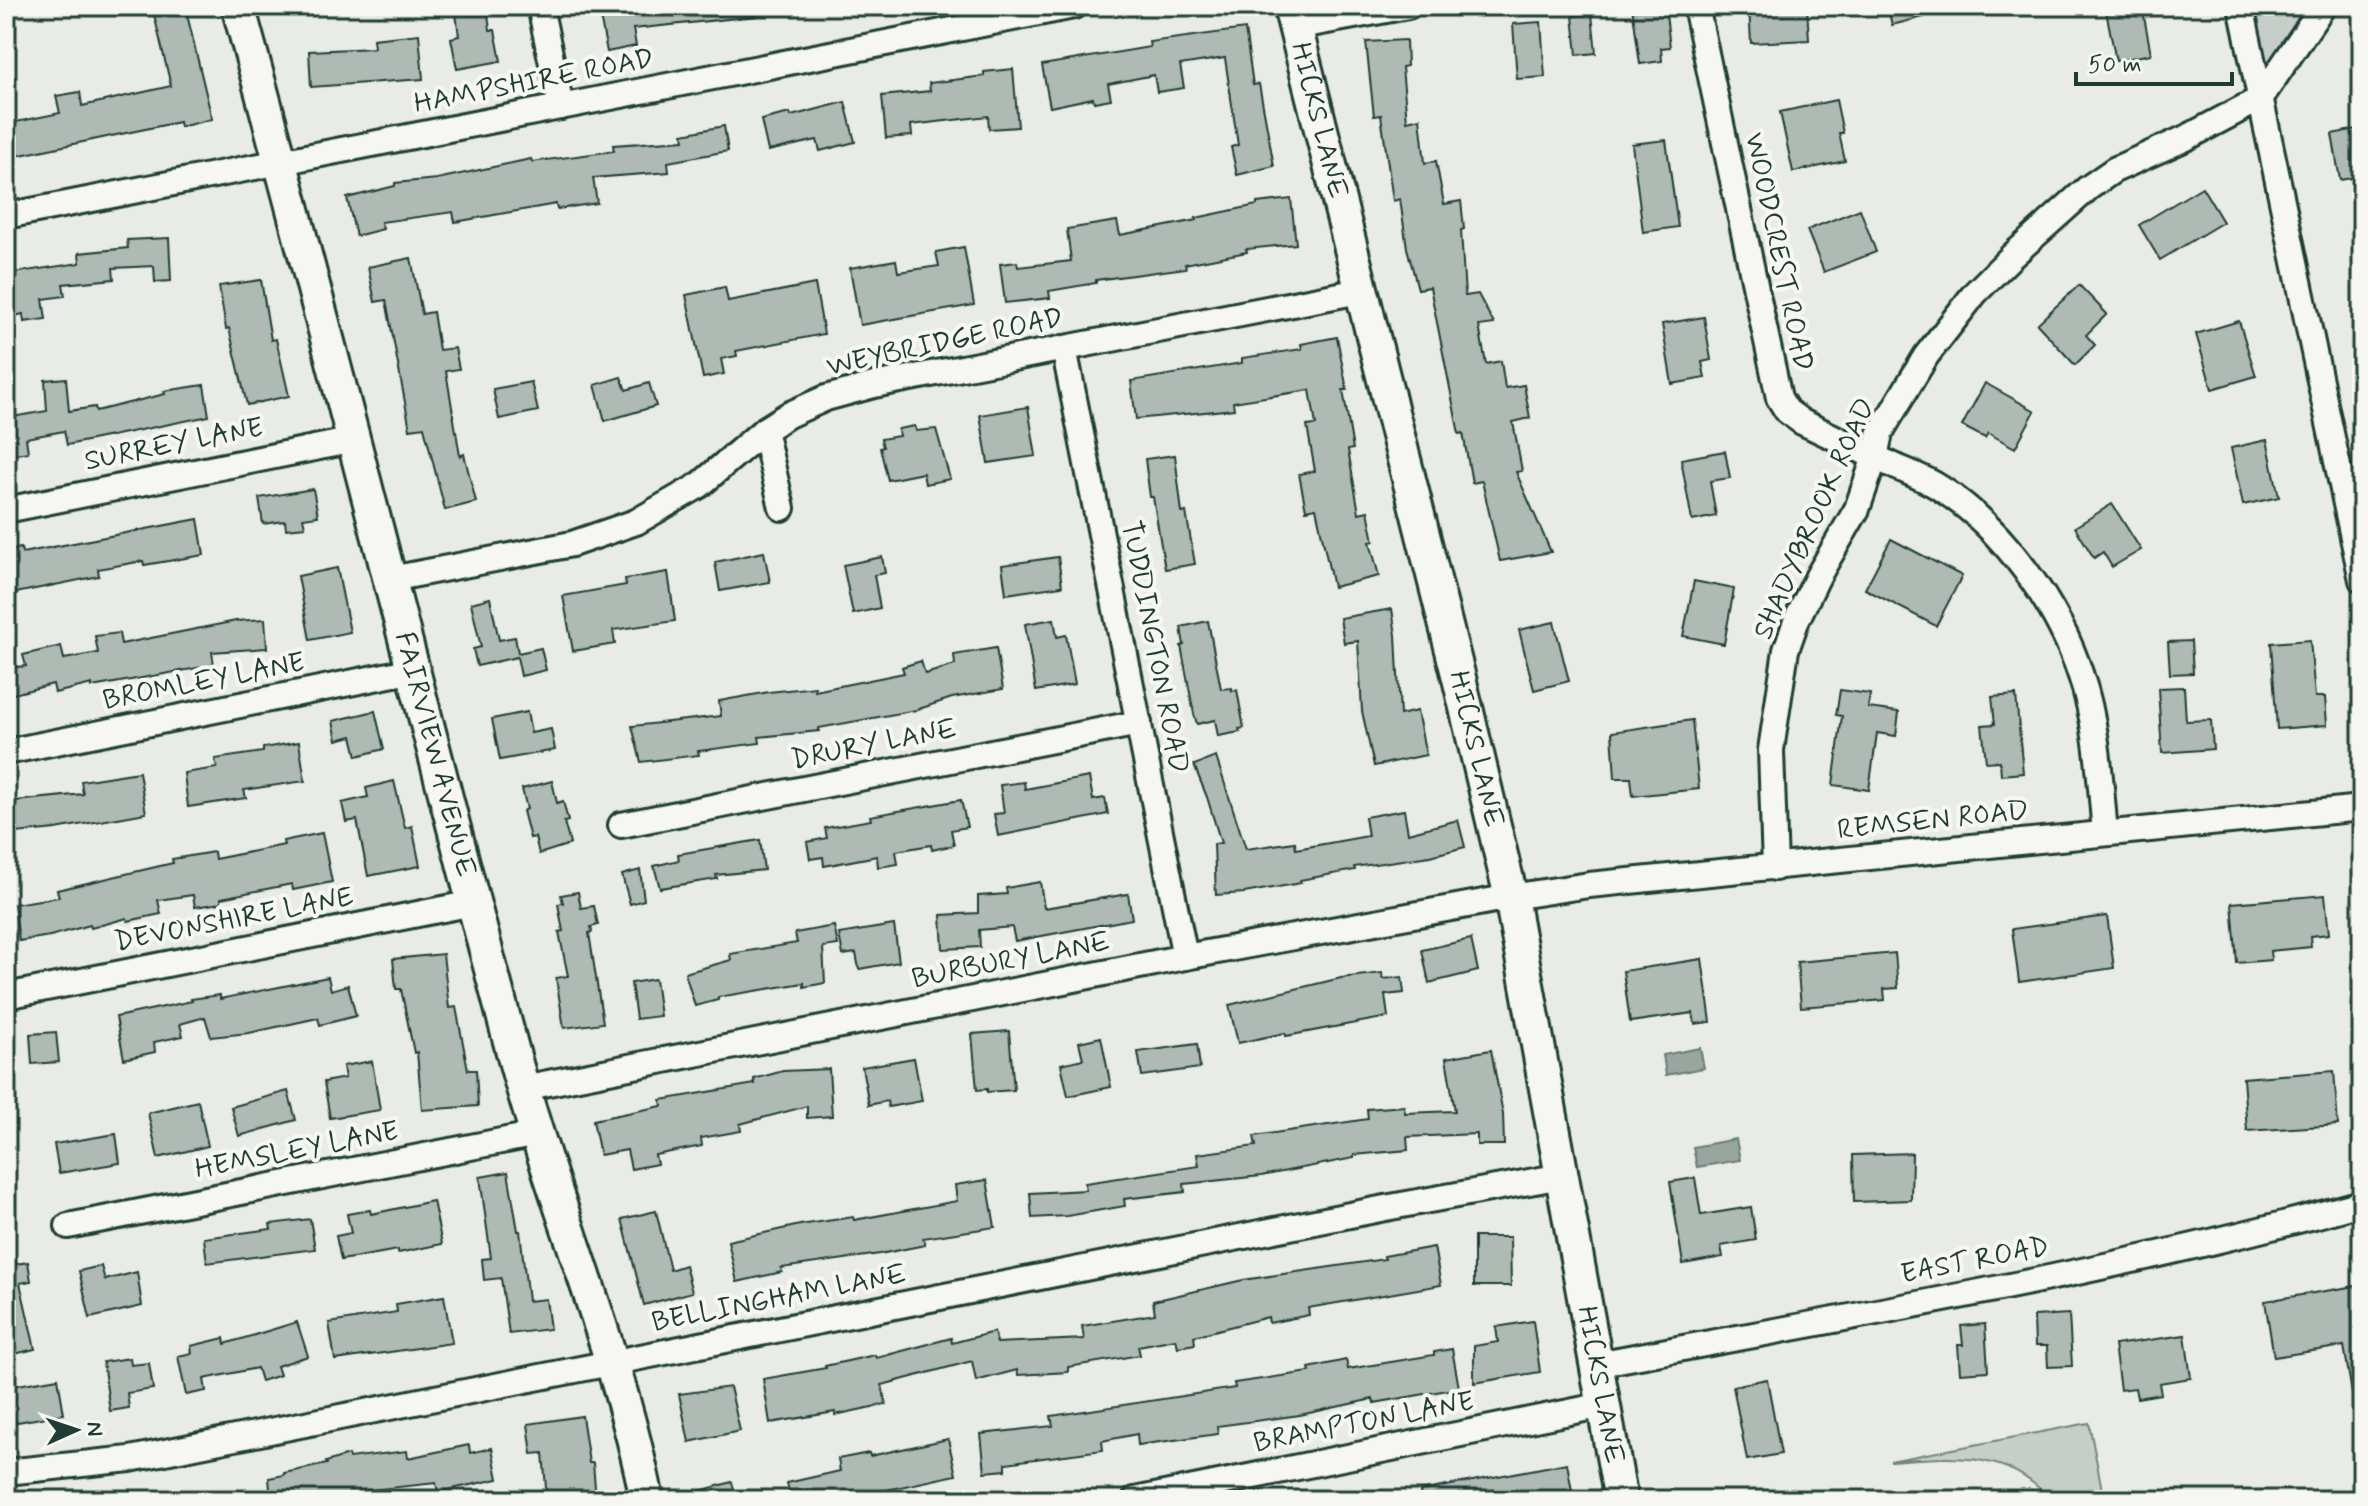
<svg xmlns="http://www.w3.org/2000/svg" width="2368" height="1506" viewBox="0 0 2368 1506" font-family="Mynerve,sans-serif">
  <style>
    .green { fill: #c7cec9; stroke: #73867e; stroke-width: 2 }
    .water { fill: #99a6a0; stroke: #687c75; stroke-width: 2 }
    .building { fill: #b0bab5; stroke: #1f3d34; stroke-width: 2 }
    .lines { fill: none; stroke-linecap: round; stroke-linejoin: round }
    .street-casing { stroke: #1f3d34; stroke-width: 30 }
    .secondary-casing { stroke: #1f3d34; stroke-width: 38 }
    .street { stroke: #f6f6f2; stroke-width: 24 }
    .secondary { stroke: #f6f6f2; stroke-width: 32 }
    .labels { text-anchor: middle; dominant-baseline: central; stroke-width: 8; stroke-linejoin: round; paint-order: stroke }
    .street-label { font-size: 28px; fill: #1f3d34; stroke: #f6f6f2 }
  </style>
  <rect width="100%" height="100%" fill="#e9ebe7"/>
  <filter id="ink" filterUnits="userSpaceOnUse"><feTurbulence type="fractalNoise" baseFrequency=".0125" numOctaves="2"/><feDisplacementMap in="SourceGraphic" scale="16" xChannelSelector="R" yChannelSelector="G"/><feConvolveMatrix kernelMatrix="1 2 1 2 8 2 1 2 1" color-interpolation-filters="sRGB"/></filter>
  <g filter="url(#ink)">
    <g class="green">
      <path d="M2246,6H2316L2263,87Z"/>
      <path d="M2089,1423L2104,1500H2050C2009,1449 1949,1457 1890,1461Z"/>
    </g>
    <g class="water">
      <path d="M1700,1048L1704,1068L1666,1075L1663,1055Z"/>
      <path d="M1736,1139L1740,1160L1697,1167L1693,1147Z"/>
    </g>
    <g class="building">
      <path d="M152,6H185L212,119L180,127L179,122L6,158V124L60,113L56,96L80,92L82,106L171,86Z"/>
      <path d="M455,6H487L490,30H495L501,61L457,69L451,38L459,36Z"/>
      <path d="M598,6H755L756,16L633,29L636,46L607,52Z"/>
      <path d="M1632,6H1665L1670,47L1661,48L1662,61L1640,64Z"/>
      <path d="M1749,6H1807L1809,40L1751,43Z"/>
      <path d="M1887,6H1942L1943,12L1892,25Z"/>
      <path d="M2105,6H2142L2151,54L2116,61Z"/>
      <path d="M1592,14L1596,53L1577,55L1573,16Z"/>
      <path d="M1541,22L1545,77L1517,79L1513,24Z"/>
      <path d="M1245,29L1253,85L1259,84L1274,166L1237,175L1231,147L1238,145L1225,58L1180,65L1184,88L1157,92L1154,75L1108,84L1111,99L1094,102L1093,98L1050,107L1042,65L1150,47L1149,42Z"/>
      <path d="M419,34L423,79L311,87L309,51L374,48L373,39Z"/>
      <path d="M1406,40L1407,66L1402,67L1407,121L1420,118L1425,163L1436,161L1444,204L1461,201L1464,229L1461,230L1465,296L1478,294L1494,324L1479,326L1486,364L1501,361L1505,388L1524,385L1530,418L1513,422L1522,471L1516,472L1551,552L1500,561L1482,481L1472,483L1463,433L1459,434L1430,287L1418,289L1407,248L1400,199L1393,201L1381,115L1374,116L1366,42Z"/>
      <path d="M1013,69L1018,127L989,129L988,116L911,125L912,136L886,138L882,96L930,91L929,83L984,76V72Z"/>
      <path d="M1836,100L1843,133H1839L1845,161L1793,172L1780,112Z"/>
      <path d="M845,102L855,142L820,151L817,140L768,151L761,120L790,113L791,116Z"/>
      <path d="M724,126L728,151L668,162L669,172L593,178L597,203L557,209L556,204L455,222L453,212L381,222L383,229L356,236L347,198L395,186V183L437,179L531,159L532,162L614,151L613,145L684,140L683,134Z"/>
      <path d="M2362,128V176L2340,180L2332,134Z"/>
      <path d="M1666,140L1678,227L1643,232L1632,144Z"/>
      <path d="M2202,187L2223,222L2160,260L2139,225Z"/>
      <path d="M1291,199L1296,244L1246,249L1247,252L1185,264L1186,268L1096,280V283L1049,291L1050,298L1005,303L1000,264L1017,262L1018,267L1071,261L1067,229L1117,221L1120,235L1197,220L1196,218L1257,205V203Z"/>
      <path d="M1860,209L1876,252L1824,272L1807,230Z"/>
      <path d="M169,238L171,281L155,282L154,266L113,268L114,279L63,284L65,296L43,299L46,319L24,322L23,314L6,318V274L80,263L79,253L128,248L127,240Z"/>
      <path d="M964,247L974,305L860,325L850,268L896,260L898,272L939,266L936,252Z"/>
      <path d="M411,258L422,314L433,312L439,350L455,348L459,369L446,371L460,456L464,454L476,502L445,510L424,427L410,429L386,300L375,302L368,267Z"/>
      <path d="M261,280L271,340L276,339L289,396L247,405L229,328L226,329L219,286Z"/>
      <path d="M815,284L824,334L736,351L737,356L721,359L724,374L703,378L686,295L725,287L728,301Z"/>
      <path d="M2079,285L2107,314L2086,335L2095,345L2075,365L2037,324Z"/>
      <path d="M1704,317L1711,360L1702,362L1705,378L1672,384L1662,324Z"/>
      <path d="M2239,321L2256,376L2212,389L2196,334Z"/>
      <path d="M1337,337L1347,390H1343L1353,449L1348,450L1359,513L1368,511L1374,541L1370,542L1379,576L1333,587L1316,508L1306,510L1299,474L1315,471L1307,426L1316,425L1310,390L1233,402L1234,409L1136,419L1131,381L1242,363V358L1302,349L1301,344Z"/>
      <path d="M621,377L626,390L649,383L656,406L605,421L595,385Z"/>
      <path d="M66,378L69,411L95,407L96,411L165,394L164,391L204,385L209,416L67,445L64,431L26,438L28,452L6,456V418L47,411L45,380Z"/>
      <path d="M531,382L538,411L499,419L493,389Z"/>
      <path d="M1985,383L2035,411L2015,448L1988,433L1985,438L1962,426Z"/>
      <path d="M1028,407L1036,456L988,463L980,415Z"/>
      <path d="M915,426L916,431L936,429L950,479L925,484L923,473L888,480L880,448L883,447L881,439L899,436L898,429Z"/>
      <path d="M2267,440L2279,497L2243,505L2231,448Z"/>
      <path d="M1725,451L1730,478L1710,481L1716,516L1692,521L1681,459Z"/>
      <path d="M1175,455L1182,513L1186,512L1195,564L1165,569L1153,497H1150L1145,459Z"/>
      <path d="M313,489L318,516L303,518L305,527L286,529L285,521L263,524L259,498Z"/>
      <path d="M2112,504L2141,550L2112,567L2103,552L2094,558L2075,527Z"/>
      <path d="M198,519L204,555L144,565L143,561L98,569L99,576L6,595V551L21,548L22,553Z"/>
      <path d="M1891,539L1962,576L1936,626L1865,589Z"/>
      <path d="M764,552L770,582L720,591L715,562Z"/>
      <path d="M882,557L885,573L874,575L880,608L853,614L843,565Z"/>
      <path d="M1058,557L1062,586L1006,594L1002,565Z"/>
      <path d="M337,568L350,632L310,640L298,576Z"/>
      <path d="M668,572L675,621L613,630L615,644L573,651L563,596L626,585L625,579Z"/>
      <path d="M1694,581L1734,589L1724,644L1683,636Z"/>
      <path d="M490,598L499,640L515,637L518,653L541,648L546,670L521,676L517,657L477,666L473,649L481,647L471,603Z"/>
      <path d="M1392,609L1396,635L1400,715L1417,711L1426,755L1374,766L1362,711L1358,641L1344,643L1340,618Z"/>
      <path d="M265,619L267,648L212,652L214,665L92,687V684L55,693L53,684L6,696V668L26,666L23,655L61,646L64,659L98,653L95,636L119,633L121,644L236,621Z"/>
      <path d="M1054,619L1057,637L1066,635L1075,684L1036,691L1025,624Z"/>
      <path d="M1208,621L1221,689L1232,688V691L1237,690L1244,728L1239,729L1240,732L1218,736L1215,720L1197,724L1194,714L1181,646L1184,645L1181,627Z"/>
      <path d="M1554,622L1569,681L1534,690L1519,630Z"/>
      <path d="M2310,640L2315,697H2325L2327,725L2277,729L2271,643Z"/>
      <path d="M2191,641L2193,673L2170,674L2168,642Z"/>
      <path d="M996,648L1003,689L952,698L916,710L819,728V731L759,737L760,743L698,751L699,755L641,762L632,726L721,716L719,701L769,692L815,687V691L904,673L902,667L921,661L925,674L955,665L954,655Z"/>
      <path d="M2184,687L2186,721L2211,720L2213,749L2162,753L2158,688Z"/>
      <path d="M1840,690L1870,694L1868,708L1899,712L1896,736L1877,733L1869,790L1833,785L1842,716L1836,715Z"/>
      <path d="M2016,695L2023,773L2001,775L2000,761L1986,762L1982,725L1995,724L1992,697Z"/>
      <path d="M375,711L384,749L357,756L352,736L337,740L333,721Z"/>
      <path d="M527,712L531,733L551,729L555,750L500,760L492,719Z"/>
      <path d="M1692,720L1699,789L1633,796L1631,778H1615L1612,732Z"/>
      <path d="M299,742L305,781L244,790L246,798L188,807L184,773L217,768L215,759L263,752V748Z"/>
      <path d="M1216,757L1246,849L1295,842L1296,849L1368,836L1365,817L1404,810L1408,833L1458,820L1465,847L1430,856L1354,867L1355,870L1300,880L1301,883L1244,893L1216,895L1214,844L1221,843L1207,797L1194,765Z"/>
      <path d="M139,772L146,813L56,829L6,834V802L83,794L81,781Z"/>
      <path d="M1089,777L1093,800L1105,798L1108,814L998,836L994,814L1004,813L1000,785L1024,782L1025,789Z"/>
      <path d="M394,781L405,828L412,826L420,866L368,876L357,820L346,822L342,803L368,797L366,788Z"/>
      <path d="M552,781L557,803L563,801L568,821L564,822L570,844L539,854L535,837L530,838L523,811L527,809L522,789Z"/>
      <path d="M961,800L967,827L951,830L954,845L932,850L931,845L896,851L898,864L878,867L877,856L824,866L823,857L810,859L807,842L827,838L825,828L871,820L870,816Z"/>
      <path d="M322,833L332,882L293,890L292,884L221,898V903L195,907L193,895L158,900L161,914L128,921L127,918L91,928L90,925L50,936L19,941L14,904L59,897L57,890L173,863L172,859L214,852L215,859L284,845L283,841Z"/>
      <path d="M760,840L764,870L716,875L717,879L660,888L654,866L679,860L678,854Z"/>
      <path d="M640,870L644,900L630,904L622,875Z"/>
      <path d="M1040,882L1044,908L1128,894L1132,919L1015,941L1012,927L979,930L980,947L943,949L941,915L978,913V896L1007,894L1006,888Z"/>
      <path d="M578,892L581,908L594,906L598,925L591,927L592,932L589,933L603,1023L564,1028L556,978L568,976L559,932L563,931L558,904L563,903L561,895Z"/>
      <path d="M2325,895L2329,934L2310,936L2311,947L2270,951L2271,960L2237,963L2232,903Z"/>
      <path d="M2107,916L2114,968L2019,982L2012,929Z"/>
      <path d="M894,925L899,962L859,969L856,953L843,955L839,934Z"/>
      <path d="M834,926L838,945L823,947L825,983L804,987V983L718,997V1000L695,1006L685,973L731,960L730,954L797,943L795,933Z"/>
      <path d="M1471,939L1478,971L1429,983L1422,950Z"/>
      <path d="M1895,953L1898,988L1884,989L1885,1000L1801,1007L1797,962Z"/>
      <path d="M443,954L449,1008L456,1007L468,1070H476L478,1106L422,1110L417,1052L414,1053L401,989H396L393,959Z"/>
      <path d="M1702,959L1711,1022L1695,1024L1693,1013L1630,1022L1623,971Z"/>
      <path d="M1382,973L1383,979L1402,977L1404,993L1385,995L1388,1017L1286,1036L1285,1033L1238,1043L1229,1005L1341,978Z"/>
      <path d="M328,977L331,990L348,985L356,1016L320,1025L318,1018L249,1033L211,1037L205,1017L180,1024L183,1036L154,1042L155,1052L124,1059L116,1017L192,1001L191,999L220,995V999Z"/>
      <path d="M655,979L660,1016L636,1019L631,983Z"/>
      <path d="M1009,1031L1014,1090L987,1092V1089L977,1090L972,1034Z"/>
      <path d="M56,1032L59,1062L32,1064L30,1034Z"/>
      <path d="M1101,1037L1111,1087L1068,1096L1061,1064L1083,1059L1079,1042Z"/>
      <path d="M1197,1044L1200,1068L1142,1076L1138,1052Z"/>
      <path d="M1491,1050L1503,1114L1504,1145H1477V1134L1407,1137L1408,1150L1354,1155V1158L1261,1176L1184,1184L1185,1192L1124,1199L1125,1206L1067,1216L1032,1218L1030,1193L1086,1190L1085,1183L1199,1166L1197,1154L1256,1146L1254,1136L1368,1119L1367,1109L1404,1106L1405,1113L1455,1111L1446,1058Z"/>
      <path d="M914,1058L922,1101L888,1107L887,1101L869,1105L862,1067Z"/>
      <path d="M372,1061L380,1110L330,1118L324,1082L345,1078L343,1066Z"/>
      <path d="M829,1069L832,1116L807,1118V1106L740,1124L741,1131L701,1138L702,1146L655,1155L657,1164L631,1169L627,1150L600,1155L593,1120L662,1106L661,1100L755,1084L754,1079L783,1071Z"/>
      <path d="M2334,1071L2338,1125L2247,1131L2243,1078Z"/>
      <path d="M288,1091L296,1120L239,1136L231,1107Z"/>
      <path d="M198,1101L208,1146L158,1158L148,1113Z"/>
      <path d="M116,1134L120,1163L59,1173L54,1144Z"/>
      <path d="M1912,1153L1911,1200L1854,1202L1853,1155Z"/>
      <path d="M508,1172L518,1231H520L528,1301L546,1299L550,1329L509,1334L501,1278L484,1280L482,1259L491,1258L480,1177Z"/>
      <path d="M1695,1178L1701,1215L1751,1207L1756,1240L1721,1246L1723,1257L1683,1264L1670,1182Z"/>
      <path d="M987,1180L995,1227L923,1238L925,1245L880,1254L781,1268L782,1272L737,1282L728,1241L800,1225L853,1217L854,1220L957,1201L955,1185Z"/>
      <path d="M433,1201L442,1244L398,1253V1250L341,1260L336,1236L351,1233L347,1214L370,1210L371,1214Z"/>
      <path d="M656,1211L670,1270L685,1265L692,1292L644,1305L622,1219Z"/>
      <path d="M310,1219L315,1249L207,1263L204,1238L271,1229L270,1224Z"/>
      <path d="M1474,1237H1510L1511,1286H1474Z"/>
      <path d="M1434,1247L1441,1285L1308,1308L1309,1315L1269,1323L1268,1317L1194,1336L1195,1344L1178,1347L1176,1339L1138,1346L1140,1355L1068,1367V1372L1018,1375L1017,1370L976,1381L972,1361L882,1385L886,1404L835,1415V1412L770,1423L763,1379L826,1368L825,1366L875,1355L876,1358L951,1338L952,1343L994,1332L997,1343L1084,1339L1082,1326L1155,1314L1153,1301L1243,1280L1385,1259L1384,1256Z"/>
      <path d="M13,1252L16,1264L28,1262L31,1281L20,1283L35,1349L6,1356V1253Z"/>
      <path d="M101,1266L105,1280L137,1272L142,1306L90,1318L79,1271Z"/>
      <path d="M2362,1285V1398L2353,1399L2344,1346L2274,1357L2265,1301Z"/>
      <path d="M444,1296L452,1343L335,1360L329,1323L397,1312L396,1304Z"/>
      <path d="M2069,1314L2072,1366L2048,1367L2047,1346H2035L2034,1316Z"/>
      <path d="M1533,1321L1540,1372L1474,1383V1346L1498,1342L1496,1327Z"/>
      <path d="M297,1322L308,1356L277,1366L280,1375L261,1381L257,1368L204,1379L206,1391L186,1395L178,1356L192,1353L191,1346L224,1338L225,1344Z"/>
      <path d="M1985,1324L1988,1371L1960,1373L1958,1345H1963L1961,1326Z"/>
      <path d="M2185,1335L2191,1378L2159,1383L2161,1394L2137,1398L2135,1388L2120,1390L2114,1345Z"/>
      <path d="M1452,1349L1459,1388L1374,1403L1373,1399L1300,1415L1217,1426L1218,1434L1138,1445L1137,1434L1102,1441L1103,1450L1006,1463V1470L985,1472L981,1434L1053,1426L1051,1416L1235,1388L1234,1383L1310,1372L1309,1368L1346,1360L1348,1369L1434,1355V1352Z"/>
      <path d="M130,1358L131,1365L149,1363L153,1389L127,1393L129,1408L110,1411L103,1362Z"/>
      <path d="M58,1378L64,1414L6,1424V1387Z"/>
      <path d="M1767,1379L1781,1454L1747,1460L1733,1386Z"/>
      <path d="M730,1387L740,1431L689,1442L679,1394Z"/>
      <path d="M582,1416L589,1463H593L596,1500H547L543,1453L532,1454L528,1424Z"/>
      <path d="M948,1439L956,1475L877,1492L878,1500H791L787,1483L840,1471L838,1459L869,1453L870,1456Z"/>
      <path d="M469,1445L470,1453L492,1448L498,1479L438,1492L436,1483L360,1491L363,1500H271L269,1478L284,1475V1473L327,1464L326,1462L348,1455L349,1458L407,1451L408,1458Z"/>
      <path d="M1567,1463L1573,1497L1557,1500H1421L1420,1491Z"/>
      <path d="M732,1482L737,1500H685V1495Z"/>
    </g>
    <g class="lines">
      <defs>
        <g id="street">
          <path d="M540,6L561,107"/>
          <path d="M1696,6L1779,398L1787,411L1802,422C1831,436 1861,450 1890,464C1907,472 1925,478 1940,488C2002,527 2059,606 2081,676C2098,726 2100,781 2105,833"/>
          <path d="M2241,6L2362,580"/>
          <path d="M1295,27L1408,6"/>
          <path d="M6,216L1074,6"/>
          <path d="M1064,348L1185,957"/>
          <path d="M764,430L782,508"/>
          <path d="M6,510L354,440"/>
          <path d="M391,579L572,544L636,522L700,485L764,430L788,415L826,398L874,385L1360,291"/>
          <path d="M6,752L414,670"/>
          <path d="M621,825L1139,723"/>
          <path d="M1775,868L1771,750L1786,650L1797,619L1818,576L1857,509L1875,457L1880,433L1926,356L1975,293L2012,256L2088,188L2114,170L2186,138L2260,99L2323,6"/>
          <path d="M6,996L473,903"/>
          <path d="M523,1088L1185,957L1511,897L1589,885L2362,808"/>
          <path d="M68,1226L537,1134"/>
          <path d="M1597,1364C1853,1316 2111,1273 2362,1203"/>
          <path d="M6,1472L130,1459L1385,1208L1562,1176"/>
          <path d="M1135,1500L1604,1405"/>
        </g>
        <g id="secondary">
          <path id="s1" d="M238,6C335,356 421,709 515,1060C555,1208 618,1350 647,1500"/>
          <path id="s2" d="M1290,6L1459,678L1511,897L1621,1500"/>
        </g>
      </defs>
      <use href="#street" class="street-casing"/>
      <use href="#secondary" class="secondary-casing"/>
      <use href="#street" class="street"/>
      <use href="#secondary" class="secondary"/>
    </g>
  </g>
  <g class="labels">
    <g class="street-label">
      <text transform="translate(534 82) rotate(-11)">HAMPSHIRE ROAD</text>
      <text stroke="none"><textPath href="#s2" startOffset="118">HICKS LANE</textPath></text>
      <text transform="translate(1778 252) rotate(78)">WOODCREST ROAD</text>
      <text transform="translate(945 343) rotate(-12)">WEYBRIDGE ROAD</text>
      <text transform="translate(174 445) rotate(-11)">SURREY LANE</text>
      <text transform="translate(1815 519) rotate(-66)">SHADYBROOK ROAD</text>
      <text transform="translate(1154 647) rotate(79)">TUDDINGTON ROAD</text>
      <text transform="translate(204 682) rotate(-11)">BROMLEY LANE</text>
      <text transform="translate(874 745) rotate(-11)">DRURY LANE</text>
      <text stroke="none"><textPath href="#s2" startOffset="766">HICKS LANE</textPath></text>
      <text stroke="none"><textPath href="#s1" startOffset="774">FAIRVIEW AVENUE</textPath></text>
      <text transform="translate(1933 821) rotate(-6)">REMSEN ROAD</text>
      <text transform="translate(234 920) rotate(-11)">DEVONSHIRE LANE</text>
      <text transform="translate(1011 961) rotate(-11)">BURBURY LANE</text>
      <text transform="translate(297 1151) rotate(-11)">HEMSLEY LANE</text>
      <text transform="translate(1975 1261) rotate(-11)">EAST ROAD</text>
      <text transform="translate(779 1299) rotate(-11)">BELLINGHAM LANE</text>
      <text stroke="none"><textPath href="#s2" startOffset="1414">HICKS LANE</textPath></text>
      <text transform="translate(1364 1423) rotate(-11)">BRAMPTON LANE</text>
    </g>
  </g>
  <rect width="2368" height="1506" fill="none" stroke="#f6f6f2" stroke-width="32"/>
  <rect x="16" y="16" width="2336" height="1474" fill="none" stroke="#1f3d34" stroke-width="3" filter="url(#ink)"/>
  <g transform="translate(76 1430) rotate(87)" stroke="#f6f6f2" stroke-width="6" paint-order="stroke">
  <path d="M0-6L14 30L0 20L-14 30Z" fill="#1f3d34"/>
  <text y="-12" font-size="22" font-weight="bold" text-anchor="middle" fill="#1f3d34">N</text>
  </g>
  <path d="M2076 72v12h156v-12" fill="none" stroke="#1f3d34" stroke-width="4"/>
  <text x="2088" y="72" font-size="24" fill="#1f3d34" stroke="#f6f6f2" stroke-width="6" paint-order="stroke">50 m</text>
</svg>
